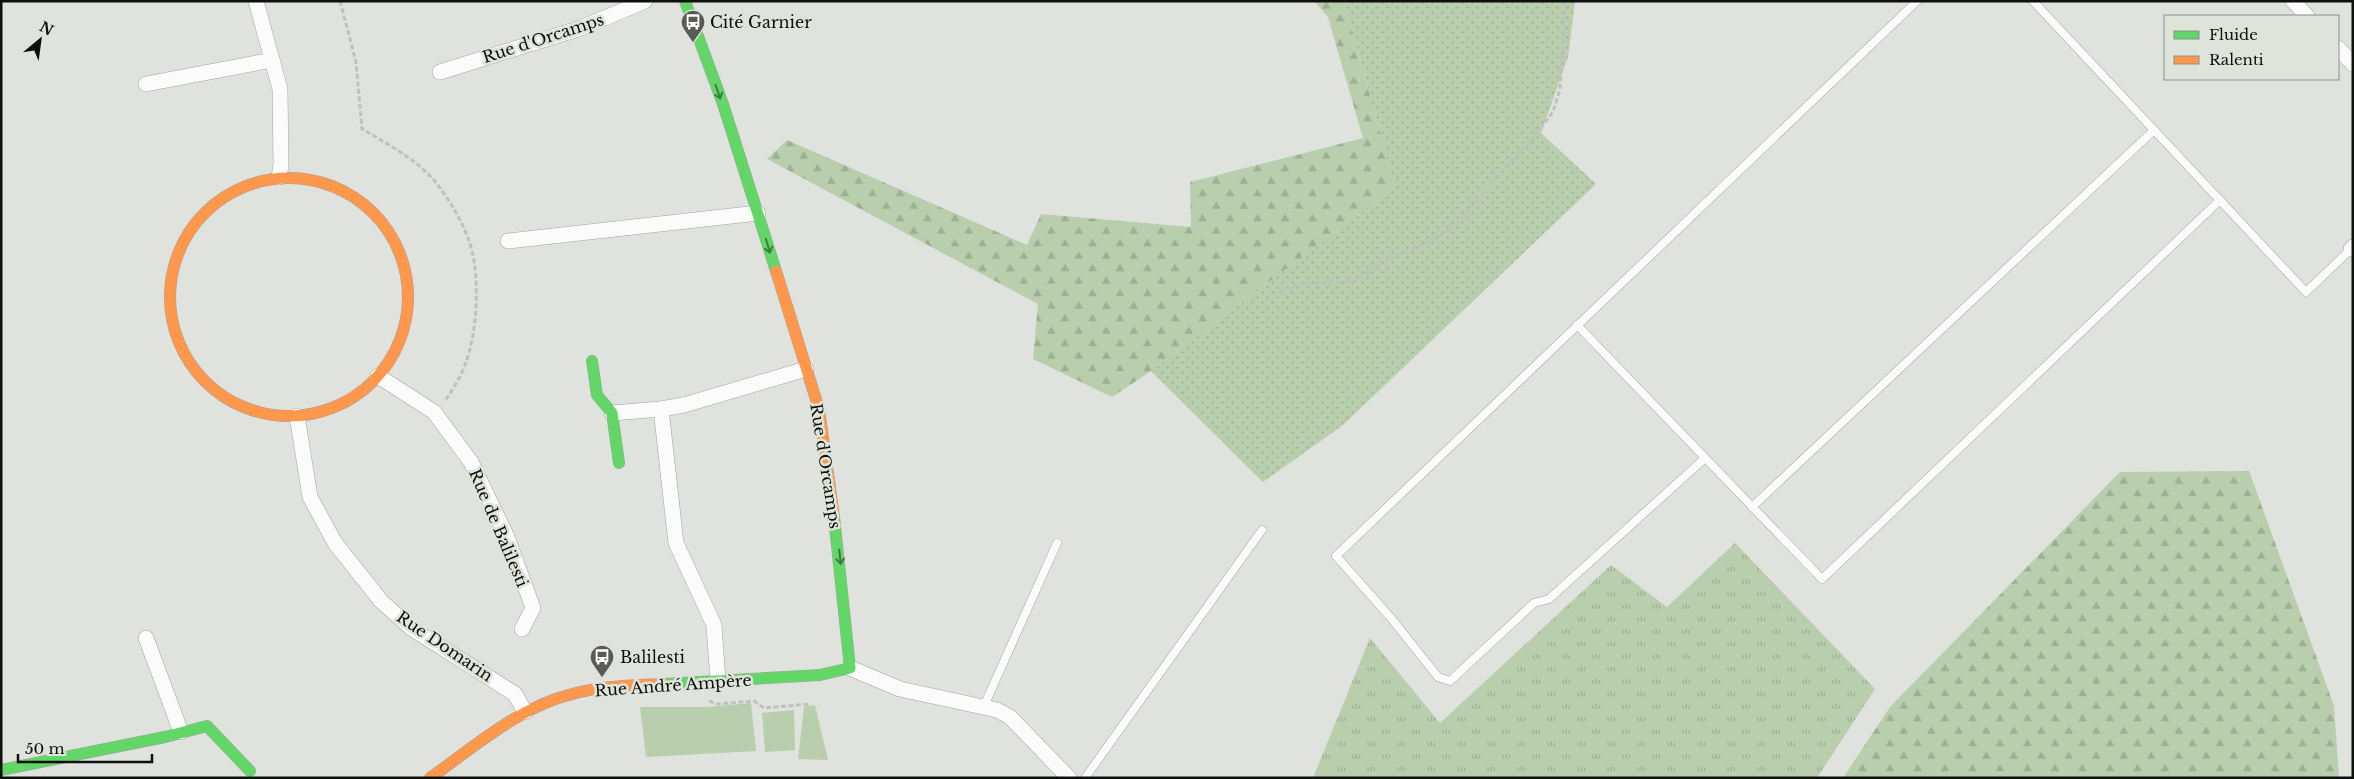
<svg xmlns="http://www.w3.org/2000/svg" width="2354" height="779" viewBox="0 0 2354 779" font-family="'Libre Baskerville',serif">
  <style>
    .grass { fill: url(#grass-dots) }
    .forest { fill: url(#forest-firs) }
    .park { fill: url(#park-tufts) }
    .pitch { fill: #b9cead }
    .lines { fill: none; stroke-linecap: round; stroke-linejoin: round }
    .lane-casing { stroke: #a2a4a1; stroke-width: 9 }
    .street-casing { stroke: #a2a4a1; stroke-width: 16 }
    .fast-casing { stroke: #a2a4a1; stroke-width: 12 }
    .slow-casing { stroke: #a2a4a1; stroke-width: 12 }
    .path { stroke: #bfc1bf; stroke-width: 3; stroke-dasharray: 5 2.5; stroke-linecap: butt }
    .lane { stroke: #fafbfa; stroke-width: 8 }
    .street { stroke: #fafbfa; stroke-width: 15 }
    .fast { stroke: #63d668; stroke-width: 11 }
    .slow { stroke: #ff974d; stroke-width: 11 }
    .oneway { stroke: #3d7d3f }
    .labels { text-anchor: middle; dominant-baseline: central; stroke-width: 5; stroke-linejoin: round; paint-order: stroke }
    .poi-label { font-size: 16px; fill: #0e100d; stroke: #dfe4db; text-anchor: start }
    .street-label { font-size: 16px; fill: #0e100d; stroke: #dfe4db }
  </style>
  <defs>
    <pattern id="grass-dots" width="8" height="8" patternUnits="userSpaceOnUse" patternTransform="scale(1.25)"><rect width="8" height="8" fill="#b9cead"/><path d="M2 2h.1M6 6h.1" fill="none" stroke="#9eb094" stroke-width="1.8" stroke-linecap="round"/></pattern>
    <pattern id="forest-firs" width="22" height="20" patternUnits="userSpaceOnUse" patternTransform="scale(1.25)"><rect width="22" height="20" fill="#b9cead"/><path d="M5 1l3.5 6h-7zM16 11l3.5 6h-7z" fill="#9eb094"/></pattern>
    <pattern id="park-tufts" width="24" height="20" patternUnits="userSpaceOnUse" patternTransform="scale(1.25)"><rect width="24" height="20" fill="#b9cead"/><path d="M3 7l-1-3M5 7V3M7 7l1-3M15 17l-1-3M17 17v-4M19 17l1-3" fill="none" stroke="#9eb094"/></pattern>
  </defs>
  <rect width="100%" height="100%" fill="#dfe2dd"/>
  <path class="grass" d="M1344,1H1575L1568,57L1541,133L1596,184L1343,425L1263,482L1151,371L1395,187Z"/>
  <g class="forest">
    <path d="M1314,1H1344L1395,187L1151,371L1112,397L1033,359L1038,304L767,159L787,140L1027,245L1041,214L1191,227L1190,182L1363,138L1328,17Z"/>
    <path d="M2249,471L2334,706L2339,778H1843L1890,707L2120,472Z"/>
  </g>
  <path class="park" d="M1735,543L1875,689L1817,778H1313L1370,638L1440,723L1611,565L1667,607Z"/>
  <g class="pitch">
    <path d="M751,703L756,751L646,757L640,707H707Z"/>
    <path d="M815,705L828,760L798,759L804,707Z"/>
    <path d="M794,710L795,750L765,752L762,713Z"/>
  </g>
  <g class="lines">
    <defs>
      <g id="lane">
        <path d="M2033,1L2306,292L2351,249"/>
        <path d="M1577,325L1822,579L2220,200"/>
        <path d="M1704,459L1549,599L1534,603L1450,681L1438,677L1391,618L1336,556L1917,1"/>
        <path d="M1752,507L2154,130"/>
        <path d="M984,706L1057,543"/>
        <path d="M1085,778L1262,530"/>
      </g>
      <g id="street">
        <path d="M256,1L280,89L281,165L279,177"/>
        <path d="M2293,1L2307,16"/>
        <path d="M2338,48L2353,64"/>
        <path d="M440,72L581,28L645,1"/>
        <path d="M146,84L272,60"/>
        <path d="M508,241L758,213"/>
        <path d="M2351,249L2353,247"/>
        <path d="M378,376L434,412L471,462L507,537L533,608L522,629"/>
        <path d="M612,413L661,409"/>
        <path d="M297,416L310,497L335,543L381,601L411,628L515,694L525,712"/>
        <path d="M146,638L181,732"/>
        <path d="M850,668L900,689L997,710L1010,717L1069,778"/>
        <path d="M718,681L714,625L676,543L661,409L684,405L806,369"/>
      </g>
      <g id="fast">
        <path d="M685,1L723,104L776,271"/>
        <path d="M592,361L597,395L612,413L619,463"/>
        <path d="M664,684L820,675L850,668L834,517"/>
        <path d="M1,770L165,737L207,726L250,771"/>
      </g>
      <g id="slow">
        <circle cx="289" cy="297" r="119"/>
        <path d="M776,271L819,409L834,517"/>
        <path d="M430,778C474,747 519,707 572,694C602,686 633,685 664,684"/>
      </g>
    </defs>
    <use href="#lane" class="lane-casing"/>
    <use href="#street" class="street-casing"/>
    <use href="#fast" class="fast-casing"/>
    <use href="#slow" class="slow-casing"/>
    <g class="path">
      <path d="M340,1L356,62L362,129C386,143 414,158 433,179C447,196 460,217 468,238C481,271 478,332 465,365C461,377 452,390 445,401"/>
      <path d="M1279,293L1297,284L1354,281L1392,257L1435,239L1457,225L1502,170L1531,141L1553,112L1560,89L1566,1"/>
      <path d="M709,701L716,704L754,701L764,708L811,704"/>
    </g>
    <use href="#lane" class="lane"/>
    <use href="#street" class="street"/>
    <use href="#fast" class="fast"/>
    <use href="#slow" class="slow"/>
  </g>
  <defs><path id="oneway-shaft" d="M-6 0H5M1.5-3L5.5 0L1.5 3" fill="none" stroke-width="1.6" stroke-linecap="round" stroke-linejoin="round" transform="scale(1.25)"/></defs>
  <g class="oneway">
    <use href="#oneway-shaft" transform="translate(718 92) rotate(71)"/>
    <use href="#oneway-shaft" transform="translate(768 246) rotate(73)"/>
    <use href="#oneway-shaft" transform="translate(840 557) rotate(84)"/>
  </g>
  <defs>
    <symbol id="bus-pin" viewBox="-11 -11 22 30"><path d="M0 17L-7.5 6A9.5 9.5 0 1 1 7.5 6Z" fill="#575a56" stroke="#dfe4db"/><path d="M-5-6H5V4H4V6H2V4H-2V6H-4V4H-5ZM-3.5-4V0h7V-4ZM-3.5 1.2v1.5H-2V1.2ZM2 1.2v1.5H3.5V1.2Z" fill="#fff"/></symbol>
  </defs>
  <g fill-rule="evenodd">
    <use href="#bus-pin" x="679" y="8" width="28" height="38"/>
    <use href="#bus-pin" x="588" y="643" width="28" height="38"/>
  </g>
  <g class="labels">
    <g class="poi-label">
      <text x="710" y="22">Cité Garnier</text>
      <text x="620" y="657">Balilesti</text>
    </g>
    <g class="street-label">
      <text transform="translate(543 38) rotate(-18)">Rue d'Orcamps</text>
      <text transform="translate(826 466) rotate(81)">Rue d'Orcamps</text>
      <text transform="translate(499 528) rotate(67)">Rue de Balilesti</text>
      <text transform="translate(445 646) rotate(34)">Rue Domarin</text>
      <text transform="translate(673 685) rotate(-4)">Rue André Ampère</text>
    </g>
  </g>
  <rect width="2354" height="779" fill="none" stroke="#0e100d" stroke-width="5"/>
  <rect x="2164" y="15" width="175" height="65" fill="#dfe4db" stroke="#8b8f89"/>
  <rect x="2174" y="31" width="25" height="8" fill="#63d668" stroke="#8b8f89"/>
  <text x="2209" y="40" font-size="15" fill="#0e100d">Fluide</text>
  <rect x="2174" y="56" width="25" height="8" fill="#ff974d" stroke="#8b8f89"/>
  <text x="2209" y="65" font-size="15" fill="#0e100d">Ralenti</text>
  <g transform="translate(40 40) rotate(29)" stroke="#dfe4db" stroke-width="4" paint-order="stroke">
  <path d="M0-4L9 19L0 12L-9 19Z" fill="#0e100d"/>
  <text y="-8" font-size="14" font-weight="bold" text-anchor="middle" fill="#0e100d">N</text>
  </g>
  <path d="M18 754v8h134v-8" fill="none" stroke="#0e100d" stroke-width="2.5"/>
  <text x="25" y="754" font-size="15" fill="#0e100d" stroke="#dfe4db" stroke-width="4" paint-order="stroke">50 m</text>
</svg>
